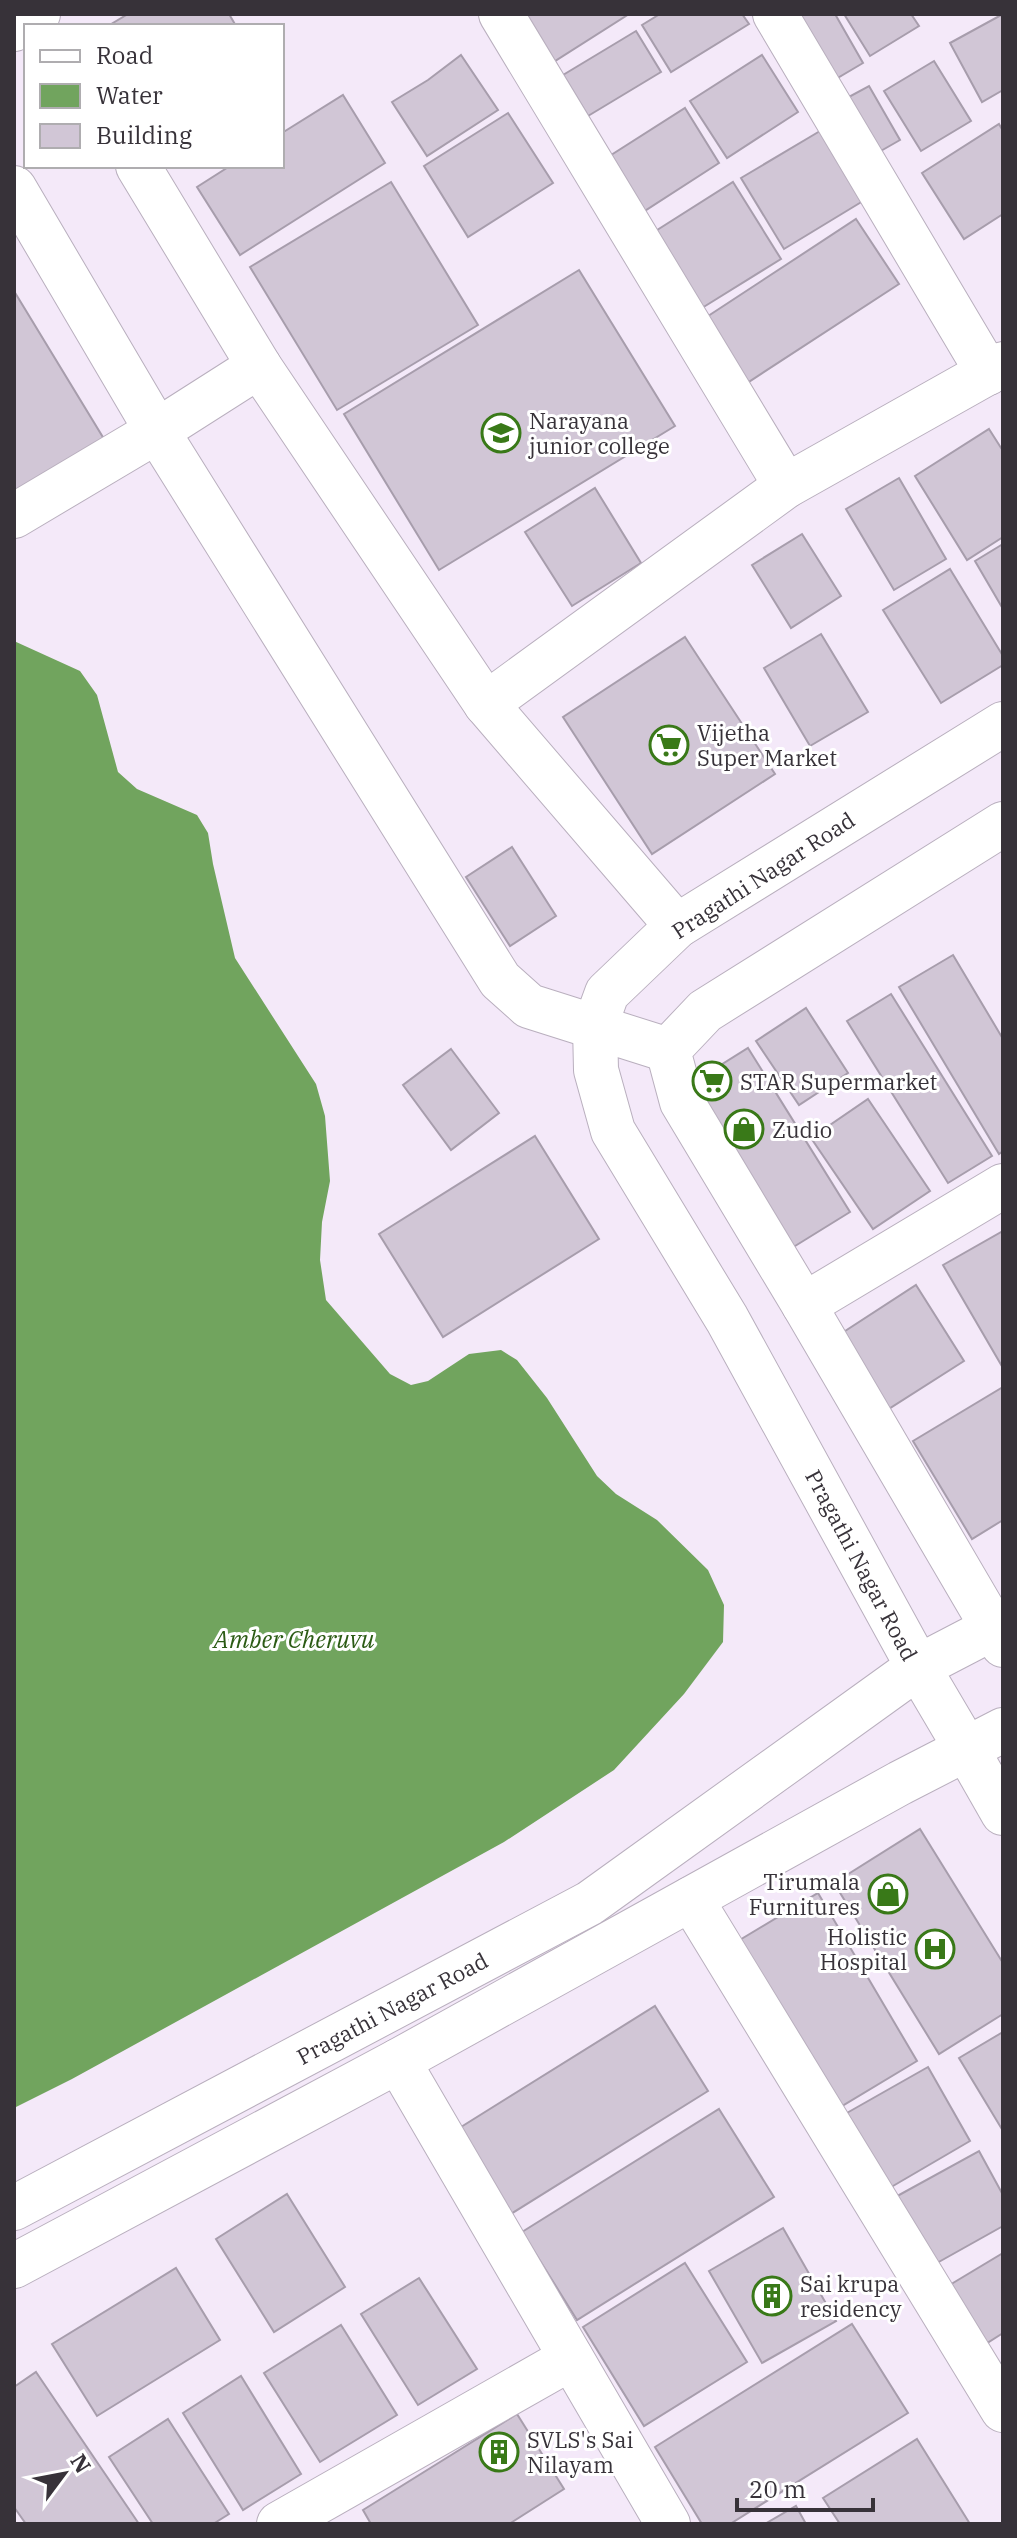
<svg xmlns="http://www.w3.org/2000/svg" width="1017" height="2538" viewBox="0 0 1017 2538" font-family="'IBM Plex Serif',serif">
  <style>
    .water { fill: #71a45e }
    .building { fill: #d1c6d6; stroke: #a79dac; stroke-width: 2 }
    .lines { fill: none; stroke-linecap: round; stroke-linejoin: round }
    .street-casing { stroke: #b9afbe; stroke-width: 46 }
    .secondary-casing { stroke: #b9afbe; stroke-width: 46 }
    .street { stroke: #fff; stroke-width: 44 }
    .secondary { stroke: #fff; stroke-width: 44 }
    .labels { text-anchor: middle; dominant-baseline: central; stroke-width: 6; stroke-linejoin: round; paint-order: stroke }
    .poi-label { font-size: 22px; fill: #373239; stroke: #fff; text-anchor: start }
    .street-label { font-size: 22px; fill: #373239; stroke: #fff }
    .water-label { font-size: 24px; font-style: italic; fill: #2b5b14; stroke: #fff }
  </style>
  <rect width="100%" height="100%" fill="#f4e9f9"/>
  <path class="water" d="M14,641L80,671L97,695L118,772L137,789L197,815L208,833L213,864L235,958L316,1084L325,1116L330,1181L322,1222L320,1260L326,1300L390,1374L411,1385L428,1381L469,1354L501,1350L517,1360L547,1398L597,1476L616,1494L657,1520L708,1570L724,1605L723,1642L684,1694L614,1770L504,1842L72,2079L14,2108Z"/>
  <g class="building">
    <path d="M128,14H229L236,26H108Z"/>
    <path d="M509,14H629L544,68Z"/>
    <path d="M660,14H742L749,24L671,72L642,25Z"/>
    <path d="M795,14H835L863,63L824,86Z"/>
    <path d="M844,14H911L919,26L870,56Z"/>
    <path d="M1003,14V90L982,102L950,43Z"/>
    <path d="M636,31L661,72L588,116L563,75Z"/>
    <path d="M461,55L498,110L427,156L392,102L428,80Z"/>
    <path d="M762,55L798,112L727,158L690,101Z"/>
    <path d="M934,61L971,121L921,151L884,91Z"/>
    <path d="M869,86L900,140L865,160L834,105Z"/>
    <path d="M343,95L385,163L240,255L197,187L230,166H282V133Z"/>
    <path d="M685,108L719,163L643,212L608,157Z"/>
    <path d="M508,113L553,183L468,237L424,166Z"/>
    <path d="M999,124L1003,131V214L964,239L922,173Z"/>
    <path d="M820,131L863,201L784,249L741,178Z"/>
    <path d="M391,182L478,325L337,410L250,267Z"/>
    <path d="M733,182L781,259L702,308L654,232Z"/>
    <path d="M856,219L899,284L741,387L699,322Z"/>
    <path d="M579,270L675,426L439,570L344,414Z"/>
    <path d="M14,291L104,439L14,493Z"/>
    <path d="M989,429L1003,451V537L967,560L915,476Z"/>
    <path d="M899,478L946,559L894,590L846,509Z"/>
    <path d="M595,488L641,563L572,606L525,532Z"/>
    <path d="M802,534L841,596L791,628L752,565Z"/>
    <path d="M1003,544V609L975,561Z"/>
    <path d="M950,569L1003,656V665L941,703L883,610Z"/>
    <path d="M821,634L868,712L810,746L764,668Z"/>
    <path d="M685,637L775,774L652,854L563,717Z"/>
    <path d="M512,847L556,916L510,946L466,877Z"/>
    <path d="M953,955L1003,1039V1151L999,1154L899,987Z"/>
    <path d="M891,994L992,1156L948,1183L847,1021Z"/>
    <path d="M806,1008L848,1073L799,1105L756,1041Z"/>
    <path d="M748,1048L850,1212L787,1251L684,1088Z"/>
    <path d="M451,1049L499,1113L451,1150L403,1085Z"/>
    <path d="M868,1099L930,1191L873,1229L811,1138Z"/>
    <path d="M535,1136L599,1239L443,1337L379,1234Z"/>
    <path d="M1003,1231V1368L943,1265Z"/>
    <path d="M916,1285L964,1361L887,1410L839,1335Z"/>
    <path d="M1003,1387V1520L972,1539L913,1441Z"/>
    <path d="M920,1829L1003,1963V2014L939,2054L834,1883Z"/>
    <path d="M818,1893L917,2061L837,2109L738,1941Z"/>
    <path d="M655,2006L708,2091L506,2217L453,2132Z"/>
    <path d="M1003,2032V2131L959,2058Z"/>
    <path d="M928,2067L970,2141L881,2193L838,2118Z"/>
    <path d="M719,2109L774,2197L577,2320L522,2232Z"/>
    <path d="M979,2151L1003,2195V2226L928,2268L890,2200Z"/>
    <path d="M287,2194L345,2287L274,2332L216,2239Z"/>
    <path d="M783,2228L836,2321L762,2363L709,2271Z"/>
    <path d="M1003,2253V2333L984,2345L948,2286Z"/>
    <path d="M685,2263L747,2362L644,2426L583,2327Z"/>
    <path d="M176,2268L220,2340L97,2416L52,2344Z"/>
    <path d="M419,2278L477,2369L418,2405L361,2314Z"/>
    <path d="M852,2324L908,2413L730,2524H702L655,2447Z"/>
    <path d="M341,2325L397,2415L320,2462L264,2373Z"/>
    <path d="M36,2372L139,2524H26L14,2507V2387Z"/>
    <path d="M241,2376L301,2474L243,2510L183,2413Z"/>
    <path d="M517,2414L564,2489L509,2524H371L363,2510Z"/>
    <path d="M168,2419L229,2514L213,2524H153L109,2457Z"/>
    <path d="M917,2439L970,2524H840L823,2498Z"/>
    <path d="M796,2506L806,2524H765Z"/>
  </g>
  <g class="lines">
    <defs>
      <g id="street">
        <path d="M501,14L786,486"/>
        <path d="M775,14L988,373"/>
        <path d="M14,29L38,14"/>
        <path d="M138,166L259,366"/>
        <path d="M14,188L157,431L500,980L529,1006L668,1050"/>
        <path d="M14,516L157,431L259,366L486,704L677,926"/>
        <path d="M486,704L786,486L1003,364"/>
        <path d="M804,1305L1003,1186"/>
        <path d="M967,1750L1003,1813"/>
        <path d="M691,1899L1003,2410"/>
        <path d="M398,2061L668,2524"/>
        <path d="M279,2524L571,2358"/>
      </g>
      <g id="secondary">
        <path d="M1003,824L705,1011L668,1050L682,1102L804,1305L1003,1645"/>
        <path d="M967,1750L918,1667L993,1628"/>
        <path d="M14,2208L590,1903L918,1667L727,1319L613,1131L596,1070L595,1026L607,993L677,926L1003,724"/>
        <path d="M14,2266L398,2061L900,1783L1003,1730"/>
      </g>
    </defs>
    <use href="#street" class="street-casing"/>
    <use href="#secondary" class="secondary-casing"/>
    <use href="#street" class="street"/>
    <use href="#secondary" class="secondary"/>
  </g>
  <defs>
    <symbol id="university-ring" viewBox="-11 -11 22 22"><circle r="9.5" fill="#fff" stroke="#397918" stroke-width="1.5"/><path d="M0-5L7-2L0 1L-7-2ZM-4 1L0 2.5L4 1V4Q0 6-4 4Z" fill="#397918"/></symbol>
    <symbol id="supermarket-ring" viewBox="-11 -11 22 22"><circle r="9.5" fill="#fff" stroke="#397918" stroke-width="1.5"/><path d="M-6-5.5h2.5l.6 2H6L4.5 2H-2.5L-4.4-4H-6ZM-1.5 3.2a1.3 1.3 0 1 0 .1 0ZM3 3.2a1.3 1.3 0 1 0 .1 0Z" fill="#397918"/></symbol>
    <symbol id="shop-ring" viewBox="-11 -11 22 22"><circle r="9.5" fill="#fff" stroke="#397918" stroke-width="1.5"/><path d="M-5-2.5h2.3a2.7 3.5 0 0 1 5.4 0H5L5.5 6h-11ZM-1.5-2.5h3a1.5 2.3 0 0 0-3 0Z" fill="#397918"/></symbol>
    <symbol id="hospital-ring" viewBox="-11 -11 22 22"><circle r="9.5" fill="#fff" stroke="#397918" stroke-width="1.5"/><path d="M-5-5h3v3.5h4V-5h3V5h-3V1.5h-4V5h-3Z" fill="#397918"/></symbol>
    <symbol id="building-ring" viewBox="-11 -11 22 22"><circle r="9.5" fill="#fff" stroke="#397918" stroke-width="1.5"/><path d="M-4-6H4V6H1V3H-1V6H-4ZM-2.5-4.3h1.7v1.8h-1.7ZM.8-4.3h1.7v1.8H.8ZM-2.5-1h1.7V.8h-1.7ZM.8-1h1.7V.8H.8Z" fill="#397918"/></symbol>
  </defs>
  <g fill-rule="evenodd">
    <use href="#university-ring" x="479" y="411" width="44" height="44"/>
    <use href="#supermarket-ring" x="647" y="723" width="44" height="44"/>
    <use href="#supermarket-ring" x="690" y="1059" width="44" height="44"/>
    <use href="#shop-ring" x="722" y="1107" width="44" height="44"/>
    <use href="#shop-ring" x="866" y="1872" width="44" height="44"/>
    <use href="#hospital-ring" x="913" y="1927" width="44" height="44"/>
    <use href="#building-ring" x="750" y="2274" width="44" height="44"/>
    <use href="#building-ring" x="477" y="2430" width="44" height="44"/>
  </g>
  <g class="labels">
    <g class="poi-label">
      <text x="529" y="420">Narayana<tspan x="529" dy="25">junior college</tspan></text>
      <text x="697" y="732">Vijetha<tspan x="697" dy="25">Super Market</tspan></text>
      <text x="740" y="1081">STAR Supermarket</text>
      <text x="772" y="1129">Zudio</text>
      <text x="860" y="1881" text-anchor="end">Tirumala<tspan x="860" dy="25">Furnitures</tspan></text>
      <text x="907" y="1936" text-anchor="end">Holistic<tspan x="907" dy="25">Hospital</tspan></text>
      <text x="800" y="2283">Sai krupa<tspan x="800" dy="25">residency</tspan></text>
      <text x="527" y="2439">SVLS's Sai<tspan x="527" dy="25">Nilayam</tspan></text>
    </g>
    <g class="street-label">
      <text transform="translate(763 875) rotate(-33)">Pragathi Nagar Road</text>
      <text transform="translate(862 1565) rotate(62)">Pragathi Nagar Road</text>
      <text transform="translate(392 2008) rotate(-28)">Pragathi Nagar Road</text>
    </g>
    <g class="water-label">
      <text x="294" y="1639">Amber Cheruvu</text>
    </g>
  </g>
  <rect width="1017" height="2538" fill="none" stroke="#373239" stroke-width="32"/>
  <rect x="24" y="24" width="260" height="144" fill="#ffffff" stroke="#afadb0" stroke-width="2"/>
  <rect x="40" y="50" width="40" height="12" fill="#ffffff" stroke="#afadb0" stroke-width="2"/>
  <text x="96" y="64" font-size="24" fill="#373239">Road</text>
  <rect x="40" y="84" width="40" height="24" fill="#71a45e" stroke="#afadb0" stroke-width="2"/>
  <text x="96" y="104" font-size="24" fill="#373239">Water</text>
  <rect x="40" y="124" width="40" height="24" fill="#d1c6d6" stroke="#afadb0" stroke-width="2"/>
  <text x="96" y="144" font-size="24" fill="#373239">Building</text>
  <g transform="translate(64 2474) rotate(58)" stroke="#ffffff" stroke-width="6" paint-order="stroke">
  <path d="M0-6L14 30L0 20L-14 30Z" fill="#373239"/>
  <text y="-12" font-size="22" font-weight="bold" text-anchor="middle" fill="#373239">N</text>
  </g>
  <path d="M737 2498v12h136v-12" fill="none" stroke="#373239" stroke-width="4"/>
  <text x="749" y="2498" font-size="24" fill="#373239" stroke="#ffffff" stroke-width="6" paint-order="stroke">20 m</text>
</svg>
